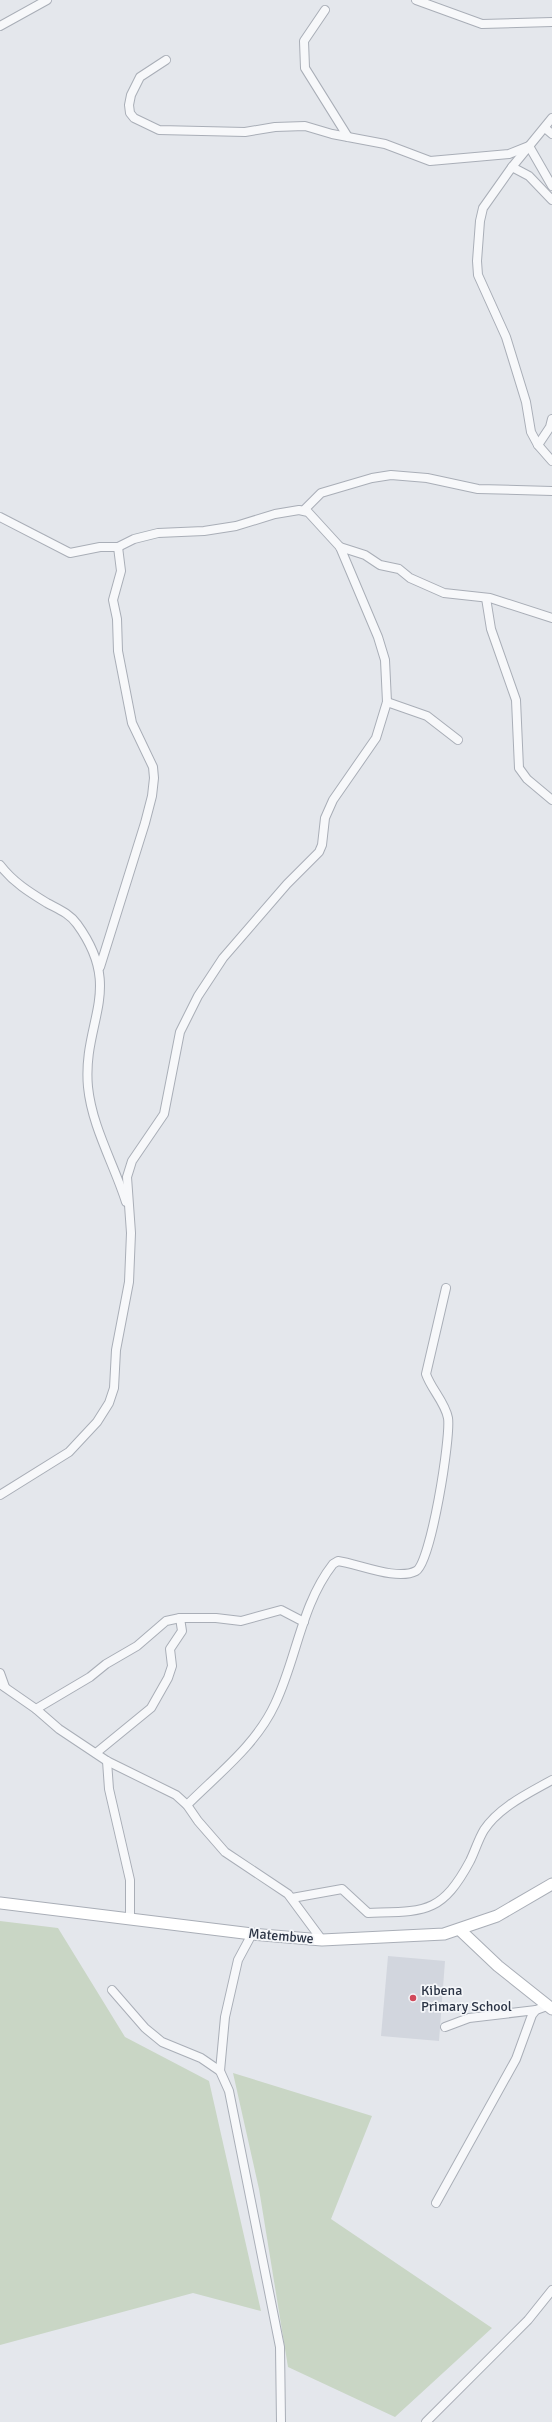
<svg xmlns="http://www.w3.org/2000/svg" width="552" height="2422" viewBox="0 0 552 2422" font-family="Signika,sans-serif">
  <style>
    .built { fill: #d2d6de }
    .green { fill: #c9d6c5 }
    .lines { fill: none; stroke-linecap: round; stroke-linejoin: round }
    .street-casing { stroke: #a9aeb7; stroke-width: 10 }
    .secondary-casing { stroke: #a9aeb7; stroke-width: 13 }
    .street { stroke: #f7f8fa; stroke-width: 8 }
    .secondary { stroke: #fff; stroke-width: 11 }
    .poi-dot { fill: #d1495b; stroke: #f4f6f9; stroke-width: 1.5 }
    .labels { text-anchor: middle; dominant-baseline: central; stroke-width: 3.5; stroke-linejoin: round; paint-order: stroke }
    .street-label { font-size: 14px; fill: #2b3445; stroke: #f4f6f9 }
    .poi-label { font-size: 14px; fill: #2b3445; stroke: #f4f6f9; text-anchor: start }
  </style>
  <rect width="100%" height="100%" fill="#e4e7ec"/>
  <path class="built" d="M388,1956L445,1961L439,2041L381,2036Z"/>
  <g class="green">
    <path d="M0,1921L58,1928L125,2037L209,2081L261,2311L193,2293L0,2345Z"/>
    <path d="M233,2073L372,2116L331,2219L492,2328L395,2417L288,2367L259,2189Z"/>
  </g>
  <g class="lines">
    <defs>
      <g id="street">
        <path d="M416,0L482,24L552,22"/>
        <path d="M325,10L304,41L305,68L348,137"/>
        <path d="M0,26L47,0"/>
        <path d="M166,60L140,77L131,95L129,105L130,113L134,118L159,130L245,132L275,127L305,126L332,134L385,144L430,161L509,154L529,146L552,186"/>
        <path d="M552,118L512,167L483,208L480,221L477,261L478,275L506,337L526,402L531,432L538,445L552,461"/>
        <path d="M545,128L552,134"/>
        <path d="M512,167L529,176L552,200"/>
        <path d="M538,445L550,427L552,419"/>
        <path d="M304,510L321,493L372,478L391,475L427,478L478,489L552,491"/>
        <path d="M0,517L70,553L100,547H118L134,539L158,533L204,531L236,526L275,514L299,510L308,512L340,547L378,637L385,660L387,702L376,738L333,800L325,818L322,845L319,852L287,884L223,958L198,996L180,1032L164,1114L132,1161L127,1177L131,1233L129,1282L116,1350L114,1388L109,1403L97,1422L69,1452L0,1495"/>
        <path d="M340,547L365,555L380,565L399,569L410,578L444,593L490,598L552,618"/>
        <path d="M486,598L491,629L516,700L519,768L527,779L552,800"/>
        <path d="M387,702L427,716L458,740"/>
        <path d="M0,865C13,882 29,892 47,903C58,909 69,913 77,924C125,990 82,1021 88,1087C92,1127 114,1164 126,1202"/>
        <path d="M100,967L145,823L152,796L154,778L153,767L132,723L118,651L117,619L113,600L121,571L118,547"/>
        <path d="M0,1673L5,1687"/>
        <path d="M0,1684L36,1709L59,1729L107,1761L176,1795L187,1805L198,1821L225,1852L288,1894L322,1940"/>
        <path d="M36,1709L90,1677L106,1664L137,1646L166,1621L180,1618H216L241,1621L281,1610L304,1622"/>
        <path d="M96,1753L151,1708L168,1678L172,1666L170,1649L182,1631L180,1618"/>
        <path d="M107,1761L109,1789L130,1880V1919"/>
        <path d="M187,1805C219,1773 256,1745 275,1704C297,1658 301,1605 333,1564L338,1561C359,1564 397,1581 416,1571C431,1563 451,1437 448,1418C445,1402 431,1389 426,1374L446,1288"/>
        <path d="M292,1898L342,1889L368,1913C424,1911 441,1915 470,1861C475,1851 478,1840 484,1830C499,1807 529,1793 552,1780"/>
        <path d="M112,1990L145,2028L162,2042L201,2058L220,2071L229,2091L280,2347L281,2422"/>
        <path d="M445,2027L469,2018L536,2010"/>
        <path d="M220,2071L225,2017L238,1960L252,1934"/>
        <path d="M436,2203L516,2059L532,2015L536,2010L547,2006"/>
        <path d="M426,2422L528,2320L552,2290"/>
      </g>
      <g id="secondary">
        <path d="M0,1903L252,1934L322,1940L444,1934L497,1916L552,1884"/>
        <path d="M460,1930L498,1966L552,2009"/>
      </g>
    </defs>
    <use href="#street" class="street-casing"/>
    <use href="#secondary" class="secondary-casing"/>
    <use href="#street" class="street"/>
    <use href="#secondary" class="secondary"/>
  </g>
  <circle class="poi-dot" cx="413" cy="1998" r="4"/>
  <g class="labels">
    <g class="street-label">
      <text transform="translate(281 1936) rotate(5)">Matembwe</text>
    </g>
    <g class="poi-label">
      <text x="421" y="1990">Kibena<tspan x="421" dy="16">Primary School</tspan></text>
    </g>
  </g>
</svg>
